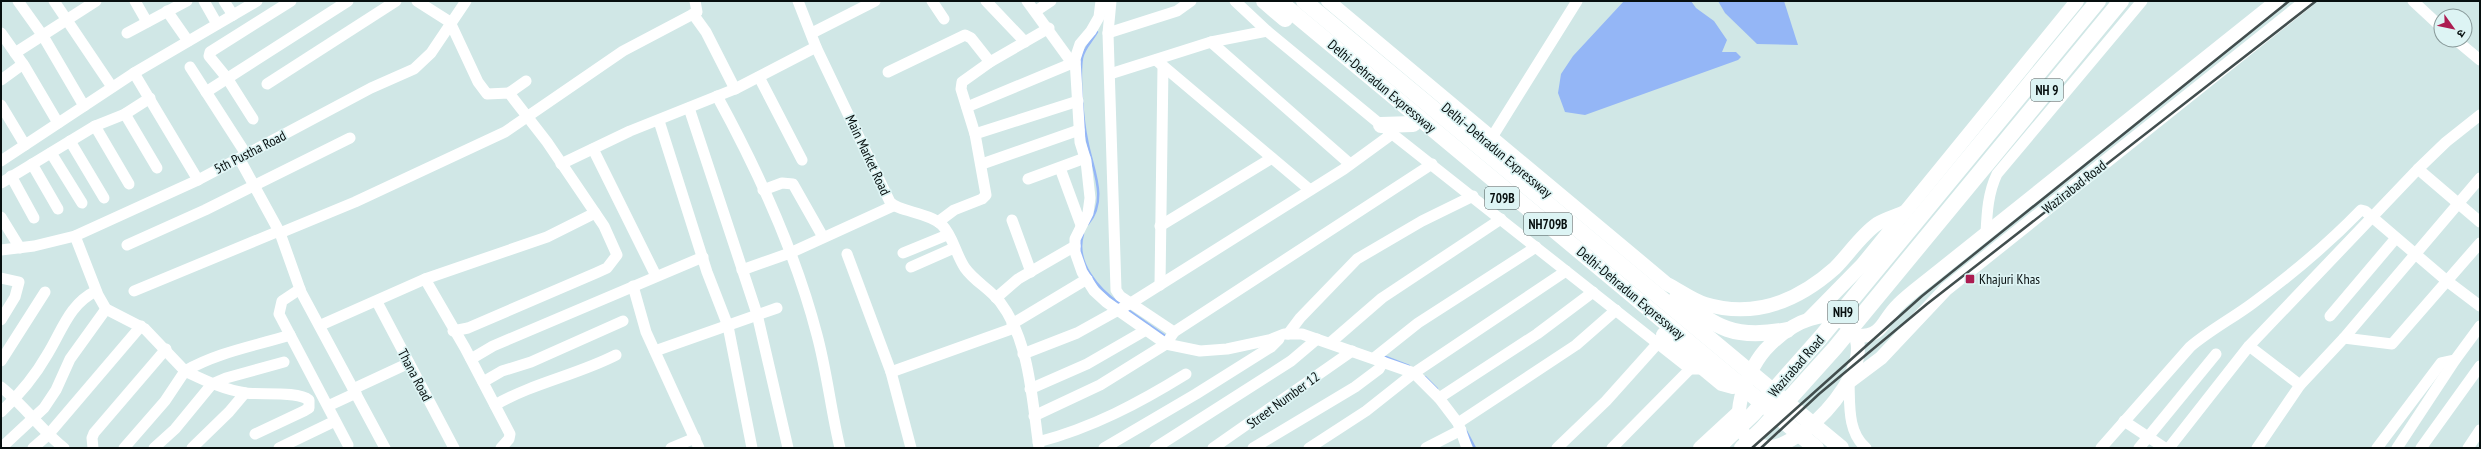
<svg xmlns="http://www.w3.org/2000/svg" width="2481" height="449" viewBox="0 0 2481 449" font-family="'PT Sans Narrow','Noto Sans Devanagari',sans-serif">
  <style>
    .water { fill: #94b6f6 }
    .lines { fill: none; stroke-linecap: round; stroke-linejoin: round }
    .stream { stroke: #94b6f6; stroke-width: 2.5 }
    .minor { stroke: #fff; stroke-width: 11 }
    .major { stroke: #fff; stroke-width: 14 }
    .highway { stroke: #fff; stroke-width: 16 }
    .rail { stroke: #424e4e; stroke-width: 2.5 }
    .poi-dot { fill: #ac1c51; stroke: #ddf4f4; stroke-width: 1.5 }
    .labels { text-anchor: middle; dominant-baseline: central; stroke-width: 3.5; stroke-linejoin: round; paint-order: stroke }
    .shield { fill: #ddf4f4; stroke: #475454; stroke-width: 1 }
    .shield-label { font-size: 13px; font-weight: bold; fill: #070f0f }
    .street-label { font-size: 14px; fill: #070f0f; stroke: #ddf4f4 }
    .poi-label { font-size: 14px; fill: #070f0f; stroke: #ddf4f4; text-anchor: start }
  </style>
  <rect width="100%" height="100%" fill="#d0e7e6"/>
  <g class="water">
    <path d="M1624,1H1691L1696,8L1714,21L1727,40L1722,52H1736L1741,57L1738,60L1585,115L1565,112L1558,93L1561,74L1573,56Z"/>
    <path d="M1718,1H1784L1798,45L1757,44L1725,13Z"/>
  </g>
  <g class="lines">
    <g class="stream">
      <path d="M1088,224C1109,199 1092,169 1087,140C1083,122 1079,76 1082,58C1084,48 1092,41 1097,32"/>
      <path d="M1083,234C1074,262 1099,290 1120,304"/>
      <path d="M1128,310L1168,338"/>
      <path d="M1383,356L1409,366"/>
      <path d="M1425,377L1437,389"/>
      <path d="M1465,429L1475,448"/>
    </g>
    <g class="minor">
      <path d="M18,1L43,36L84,106"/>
      <path d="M54,1L112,87"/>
      <path d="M135,1L147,22"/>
      <path d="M204,1L217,24"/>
      <path d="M224,1L233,15"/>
      <path d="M417,1L450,22L478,82L487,94L509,93L547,142L604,226L617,255L607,268L596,273L468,328L453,331"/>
      <path d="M798,1L816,47L890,202C898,212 929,212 942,225C953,236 956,255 965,268C974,281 990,289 1000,302C1030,341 1032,401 1039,448"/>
      <path d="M932,1L944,19"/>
      <path d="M986,1L1025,42"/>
      <path d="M1027,1L1072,63"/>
      <path d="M1101,1L1099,17L1091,31L1080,44L1075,59L1080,142L1086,161L1090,198L1088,213L1075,239V252L1082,272L1094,291L1106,302L1166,344L1200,351L1227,349L1269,340L1284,334H1302L1414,373L1439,398L1458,423L1467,448"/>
      <path d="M1111,1L1108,33L1116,290L1120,296L1174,332"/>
      <path d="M1235,1L1267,31L1381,125L1690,369H1704"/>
      <path d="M2413,1L2441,27"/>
      <path d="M167,11L188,41"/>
      <path d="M1036,11L1051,1"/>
      <path d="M693,14L706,32L735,89"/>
      <path d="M1,33L25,67L58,123"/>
      <path d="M127,33L187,1"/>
      <path d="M812,33L875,1"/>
      <path d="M1108,33L1177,11L1191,1"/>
      <path d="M2456,40L2480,60"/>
      <path d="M1211,42L1350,164"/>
      <path d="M15,53L96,1"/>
      <path d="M1156,60L1310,190"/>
      <path d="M190,67L246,154"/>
      <path d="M888,72L965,35L971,38L990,62"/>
      <path d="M134,73L198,180"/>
      <path d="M1110,74L1211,42L1267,31"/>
      <path d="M759,77L802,160"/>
      <path d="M1,80L23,64"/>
      <path d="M267,84L396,1"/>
      <path d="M206,92L348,1"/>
      <path d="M509,93L526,81"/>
      <path d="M717,96C757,169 796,254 817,335C827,372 831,411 840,448"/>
      <path d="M1,105L25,145"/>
      <path d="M967,107L1075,62"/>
      <path d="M689,108L757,314L788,448"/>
      <path d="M125,114L157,168"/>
      <path d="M253,119L227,78L209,56L210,52L291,1"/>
      <path d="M659,121L707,272L728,326L752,448"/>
      <path d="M95,126L129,184"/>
      <path d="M975,134L1078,101"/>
      <path d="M70,141L104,198"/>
      <path d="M1489,142L1577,1"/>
      <path d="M593,149L656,276"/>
      <path d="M51,153L82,203"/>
      <path d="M239,158L280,233L301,292L385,448"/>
      <path d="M1,161L134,73L257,1"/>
      <path d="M32,164L58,209"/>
      <path d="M561,164L630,131L735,89L816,47"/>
      <path d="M982,164L1079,130"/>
      <path d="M1060,168L1081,225"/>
      <path d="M2418,169L2480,222"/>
      <path d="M11,176L34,218"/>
      <path d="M1028,179L1085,158"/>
      <path d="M1,183L95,126L125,114L150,98"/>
      <path d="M763,190L782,183L793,184L823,237"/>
      <path d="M1,217L20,248"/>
      <path d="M1012,220L1031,272"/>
      <path d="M938,222L954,210L982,199L986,195L975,134L961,89L962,82L990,62L1049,28"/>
      <path d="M1160,226L1272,158"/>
      <path d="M280,233L355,202L505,132L623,51L697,12L695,1"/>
      <path d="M1986,233C1987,212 1988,193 1997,174L2142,1"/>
      <path d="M75,236L98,295L106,309L145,329L185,371C218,352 255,346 290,335"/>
      <path d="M127,245L205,210L350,138"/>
      <path d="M1,250L34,246L75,236L198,180L371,88L414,69L431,53L466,1"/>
      <path d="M903,253L947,235"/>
      <path d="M847,254L891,372L911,448"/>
      <path d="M911,267L954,248"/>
      <path d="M742,270L790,253L893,206"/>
      <path d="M1,278L19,282L15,297L1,320"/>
      <path d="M425,279L465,348L510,434L509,439L501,448"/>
      <path d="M1160,285L1163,66"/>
      <path d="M633,286L646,332L699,448"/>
      <path d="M300,289L282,301L279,314L348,445"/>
      <path d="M134,291L279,231"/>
      <path d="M996,298L1018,279L1075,246"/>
      <path d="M377,302L454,448"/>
      <path d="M2330,316L2396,238"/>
      <path d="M1012,324L1087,279"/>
      <path d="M321,325L425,279L547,237L595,213"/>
      <path d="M1288,334L1300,318L1357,259L1422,221L1473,196"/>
      <path d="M2344,338L2392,344L2480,243"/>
      <path d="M1330,343L1382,298L1501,219"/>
      <path d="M2249,346L2300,385"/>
      <path d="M655,351L777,308"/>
      <path d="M1023,354L1077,333L1131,303L1344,169L1392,134"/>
      <path d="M1374,358L1418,323L1536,247"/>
      <path d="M471,359L493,346L703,257"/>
      <path d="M1,361L45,292"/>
      <path d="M891,372L1014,328"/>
      <path d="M483,382L502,371L531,362L623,321"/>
      <path d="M1849,382C1850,404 1847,432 1866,448"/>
      <path d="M1,387C24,405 41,430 64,448"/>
      <path d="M353,389L409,363"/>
      <path d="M1030,389L1087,364L1146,330"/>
      <path d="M1439,398L1537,334L1593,292"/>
      <path d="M495,405C533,383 577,375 616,355"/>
      <path d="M328,406L356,393"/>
      <path d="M1,412C18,396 35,376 47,355C62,331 69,304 96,291"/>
      <path d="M1034,416L1100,385L1166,344L1174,332L1432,164"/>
      <path d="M2124,421L2165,448"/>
      <path d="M1458,423L1576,345L1616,310"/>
      <path d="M1038,442C1092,428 1139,403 1186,374"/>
      <path d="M1,448L44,408L56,390L70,359L106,309"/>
      <path d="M33,448L48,435L141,326"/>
      <path d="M93,448L92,438L94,433L166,349"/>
      <path d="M124,448L165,401L185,371C204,380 224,390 246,393C261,395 298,391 309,400V408L304,411L255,434"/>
      <path d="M154,448L175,429L212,384L226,378L284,362"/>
      <path d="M192,448L229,412L245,393"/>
      <path d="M279,448L335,421"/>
      <path d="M671,448L695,438"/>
      <path d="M1104,448L1196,394L1271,347L1279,339"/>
      <path d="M1155,448L1291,361L1317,339"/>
      <path d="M1213,448L1352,351"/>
      <path d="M1253,448L1355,387L1379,369L1383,362"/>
      <path d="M1309,448L1366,411L1414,373L1566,271"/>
      <path d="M1426,448L1461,430"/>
      <path d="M1557,448L1606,401L1658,343"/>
      <path d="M1612,448L1690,369"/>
      <path d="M2101,448L2190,347C2210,330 2233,318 2253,303C2291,275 2328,244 2361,210L2365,211L2447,281L2480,306"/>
      <path d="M2139,448L2216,354"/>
      <path d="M2169,448L2249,346L2418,169L2446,142L2480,115"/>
      <path d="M2257,448L2300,385L2344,338L2480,178"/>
      <path d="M2377,448L2441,363L2455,360L2480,326"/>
      <path d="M2397,448L2455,360"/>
      <path d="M2421,448L2480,366"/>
      <path d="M2468,448L2480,430"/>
    </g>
    <g class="major">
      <path d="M1328,1L1667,284C1679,290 1692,300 1705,304C1755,319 1798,301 1835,268C1849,254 1861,235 1877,224C1885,219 1896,216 1905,212"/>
      <path d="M1827,316C1908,334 1809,449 1767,447C1717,440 1745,373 1765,350C1781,332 1803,317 1827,316Z"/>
      <path d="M1809,319L1862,265L2077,1"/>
      <path d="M1857,336C1884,337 1882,320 1898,305C1908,295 1919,287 1929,279L2277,1"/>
      <path d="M1849,382L1881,358L1946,289L2307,1"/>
      <path d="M1700,448L1739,412"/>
    </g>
    <g class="highway">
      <path d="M1264,1L1285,19"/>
      <path d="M1279,1L1816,448"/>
      <path d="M1304,1L1841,448"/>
      <path d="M1381,125L1413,124"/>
      <path d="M1677,297C1717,328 1734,340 1787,330"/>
      <path d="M1664,335L1722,383L1733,386"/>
      <path d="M1717,448L1753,414L1821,337L2098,1"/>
      <path d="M1742,448L1762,429L1835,348L2121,1"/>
    </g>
    <g class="rail">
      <path d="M1752,448L1922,296L2289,1"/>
      <path d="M1761,448L1819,394L1927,304L2316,1"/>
    </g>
  </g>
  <rect class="poi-dot" x="1965" y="274" width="10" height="10" rx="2"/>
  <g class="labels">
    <g class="shield">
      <rect x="2031" y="79" width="32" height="22" rx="3"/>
      <rect x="1485" y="187" width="34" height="22" rx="3"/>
      <rect x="1524" y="213" width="48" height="22" rx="3"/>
      <rect x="1828" y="301" width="30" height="22" rx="3"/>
    </g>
    <g class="shield-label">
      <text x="2047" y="90">NH 9</text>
      <text x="1502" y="198">709B</text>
      <text x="1548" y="224">NH709B</text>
      <text x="1843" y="312">NH9</text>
    </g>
    <g class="street-label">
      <text transform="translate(1382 86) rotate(40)">Delhi-Dehradun Expressway</text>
      <text transform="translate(1497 150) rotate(40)">Delhi–Dehradun Expressway</text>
      <text transform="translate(250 152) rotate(-27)">5th Pustha Road</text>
      <text transform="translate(868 155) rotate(65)">Main Market Road</text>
      <text transform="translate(2074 187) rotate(-38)">Wazirabad Road</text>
      <text transform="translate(1631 293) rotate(40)">Delhi-Dehradun Expressway</text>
      <text transform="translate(1796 366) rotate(-49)">Wazirabad Road</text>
      <text transform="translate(415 375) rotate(62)">Thana Road</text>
      <text transform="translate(1283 400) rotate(-36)">Street Number 12</text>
    </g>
    <g class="poi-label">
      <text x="1979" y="279">Khajuri Khas</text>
    </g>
  </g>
  <rect width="2481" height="449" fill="none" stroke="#070f0f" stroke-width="4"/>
  <g transform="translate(2453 28) rotate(123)"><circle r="19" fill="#ddf4f4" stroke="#879898"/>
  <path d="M0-3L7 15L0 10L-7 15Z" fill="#ac1c51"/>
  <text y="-6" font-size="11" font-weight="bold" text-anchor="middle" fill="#070f0f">उ</text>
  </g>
</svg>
